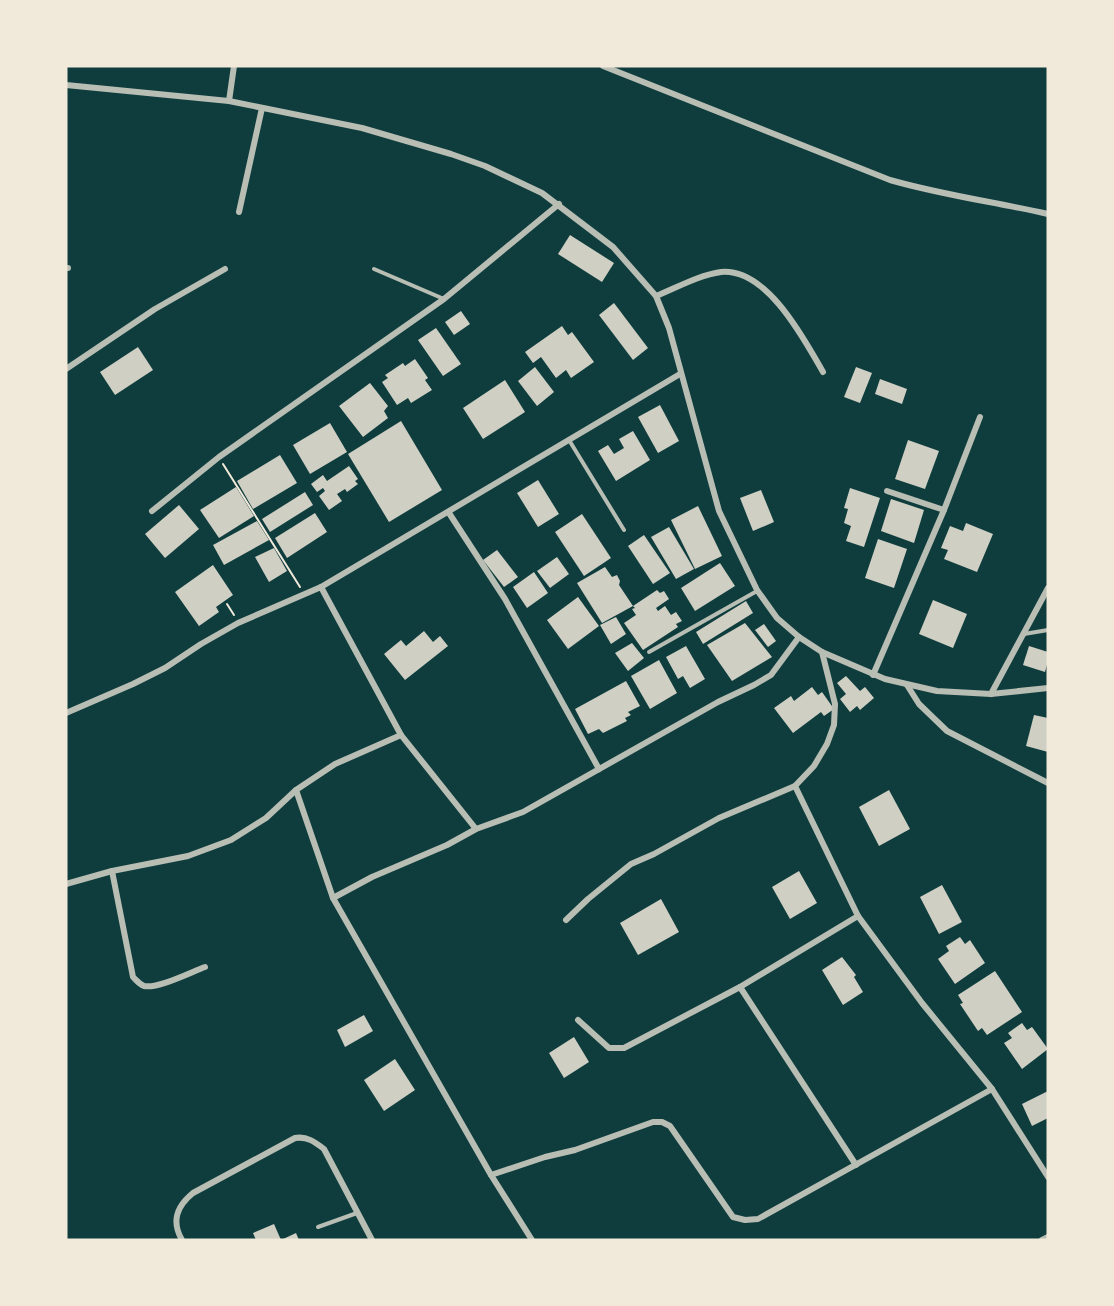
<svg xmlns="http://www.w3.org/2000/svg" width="1114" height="1306" viewBox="0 0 1114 1306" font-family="Poppins,sans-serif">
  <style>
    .building { fill: #cfcfc3 }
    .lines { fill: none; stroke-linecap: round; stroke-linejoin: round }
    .path { stroke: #f1e9da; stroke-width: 2 }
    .service { stroke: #b8beb3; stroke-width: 4 }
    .minor { stroke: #b8beb3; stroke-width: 6 }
  </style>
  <rect width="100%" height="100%" fill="#0f3d3e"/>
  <g class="building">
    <path d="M570,235L614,263L602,282L558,254Z"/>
    <path d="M614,303L648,348L633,360L599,315Z"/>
    <path d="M461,311L470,324L454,335L445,322Z"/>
    <path d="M562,326L568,335L572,332L594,362L571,378L566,370L556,378L541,357L533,363L525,352Z"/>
    <path d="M436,328L461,364L443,376L418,340Z"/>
    <path d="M138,347L153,370L115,395L100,372Z"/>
    <path d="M415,359L428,378L425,380L432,390L411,403L408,398L397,405L382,382L388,378L385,375L403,363L405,366Z"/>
    <path d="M535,367L554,392L537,406L518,381Z"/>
    <path d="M856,367L872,373L860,403L844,397Z"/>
    <path d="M880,379L907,389L902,404L875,394Z"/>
    <path d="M505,380L525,412L483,439L463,408Z"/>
    <path d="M370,383L388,406L384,411L388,418L363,437L339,406Z"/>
    <path d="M660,405L679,441L658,453L638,417Z"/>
    <path d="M401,421L442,490L389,522L348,454Z"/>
    <path d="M330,423L347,452L310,474L293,445Z"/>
    <path d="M633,431L650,460L616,481L598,451L608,445L614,454L624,448L619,439Z"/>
    <path d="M908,440L939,451L925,489L895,479Z"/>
    <path d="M280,455L297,483L253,509L237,481Z"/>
    <path d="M349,466L358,479L355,481L358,484L347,492L345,489L337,494L342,501L329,510L319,496L325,491L323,488L317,492L311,484L323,475L327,481Z"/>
    <path d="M538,480L559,514L538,527L517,493Z"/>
    <path d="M236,487L254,516L219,538L200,510Z"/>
    <path d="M850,488L880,498L864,547L846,541L851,526L844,523L848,509L844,508Z"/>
    <path d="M761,490L774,522L753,531L740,498Z"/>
    <path d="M305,492L313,505L270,532L262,519Z"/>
    <path d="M891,499L924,510L914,543L881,531Z"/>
    <path d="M179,505L199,529L165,558L145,534Z"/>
    <path d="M698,506L722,556L695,569L671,520Z"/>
    <path d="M315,513L327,532L287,558L275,538Z"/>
    <path d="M582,514L611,558L584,576L555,532Z"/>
    <path d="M257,521L269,540L224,565L213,545Z"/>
    <path d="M966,523L993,534L977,572L944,559L948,550L941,548L950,526L963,531Z"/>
    <path d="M669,527L694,569L676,579L651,537Z"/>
    <path d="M644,535L670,573L653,584L628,546Z"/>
    <path d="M878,539L907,549L894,588L865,578Z"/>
    <path d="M274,548L287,571L269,582L255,557Z"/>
    <path d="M497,550L518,577L504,587L483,560Z"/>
    <path d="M557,557L569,574L550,588L537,571Z"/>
    <path d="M720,563L735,586L695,611L681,588Z"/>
    <path d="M213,565L233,595L216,607L219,612L199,626L175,592Z"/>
    <path d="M605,567L612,577L617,575L620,581L619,585L633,606L657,590L660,593L664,591L669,599L656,608L658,611L665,606L671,615L676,612L682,621L676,624L678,627L643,650L624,623L636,615L632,609L635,608L633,606L602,623L577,583Z"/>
    <path d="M534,572L548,593L527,608L513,587Z"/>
    <path d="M578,597L599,626L568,649L547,620Z"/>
    <path d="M933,600L967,614L953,648L919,634Z"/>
    <path d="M746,601L753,613L703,644L696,632Z"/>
    <path d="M616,617L626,634L611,644L600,625Z"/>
    <path d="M745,623L772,657L732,681L707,645Z"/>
    <path d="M764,624L776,641L768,647L755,630Z"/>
    <path d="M424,631L433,642L440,636L448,646L405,680L384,654L401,640L406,646Z"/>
    <path d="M632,643L644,658L628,671L615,653Z"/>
    <path d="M686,646L705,679L690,688L683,676L678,679L666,657Z"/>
    <path d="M1029,646L1048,652V661L1045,672L1023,665Z"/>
    <path d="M659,660L677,693L650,709L631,676Z"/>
    <path d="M846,676L860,691L865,687L874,698L860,710L857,706L850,712L840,699L846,694L837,683Z"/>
    <path d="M626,681L640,706L628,712L631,715L625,718L627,721L603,733L599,729L588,734L575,709Z"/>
    <path d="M812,687L818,695L822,692L834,709L824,716L821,712L793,733L774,708L791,696L794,701Z"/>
    <path d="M1034,715L1048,718V752L1026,746Z"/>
    <path d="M889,790L910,829L879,846L859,807Z"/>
    <path d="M799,871L817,903L790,919L772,887Z"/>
    <path d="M942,885L962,922L939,934L920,897Z"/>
    <path d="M661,899L679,932L638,955L620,923Z"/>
    <path d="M960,937L965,944L970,940L985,963L955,984L938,959L949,951L946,946Z"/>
    <path d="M842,957L856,975L854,977L863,992L843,1005L822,970Z"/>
    <path d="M995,971L1022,1012L987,1035L982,1028L978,1031L960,1004L963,1003L958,995Z"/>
    <path d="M364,1015L373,1031L345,1047L337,1030Z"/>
    <path d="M1022,1023L1027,1030L1032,1027L1048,1049L1022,1069L1004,1043L1012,1038L1008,1033Z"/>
    <path d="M574,1037L589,1062L564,1078L549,1053Z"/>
    <path d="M395,1059L415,1090L384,1111L364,1080Z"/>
    <path d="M1048,1091V1118L1032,1126L1022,1104Z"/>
    <path d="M274,1224L281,1240L296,1233L299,1240H256L253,1233Z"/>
  </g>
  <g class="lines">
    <g class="path">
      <path d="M223,464L300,587"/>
      <path d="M227,604L234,615"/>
    </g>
    <g class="service">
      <path d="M374,269L444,299"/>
      <path d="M569,440L624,530"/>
      <path d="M1024,634L1048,630"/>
      <path d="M649,652L757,591"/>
      <path d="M318,1227L357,1213"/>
    </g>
    <g class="minor">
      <path d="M603,66L890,180C942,195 995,202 1048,214"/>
      <path d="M66,85L229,101L362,128L451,154L485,166L542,193L613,247L656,296L669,328L719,511L757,590L777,618L799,637L822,652L885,679L937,691L991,694L1048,688"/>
      <path d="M229,101L234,66"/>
      <path d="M239,212L262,108"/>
      <path d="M66,268H68"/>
      <path d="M656,296C676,288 699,275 721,272C767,268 804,339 823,372"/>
      <path d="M66,369L155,309L225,269"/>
      <path d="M887,491L944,510"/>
      <path d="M152,511L219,457L444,299L559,204"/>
      <path d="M449,513L505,599L599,769"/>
      <path d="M321,587L401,735L476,829"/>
      <path d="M873,675L944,510L980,417"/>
      <path d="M907,685L919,704L947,731L1048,783"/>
      <path d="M991,694L1048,588"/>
      <path d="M66,713L133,684L165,668L201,644L238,623L321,587L680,374"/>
      <path d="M795,786L858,916L922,1003L992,1089L1048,1177"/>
      <path d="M296,790L333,898L491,1175L532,1240"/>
      <path d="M112,871L133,977C137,981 139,984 144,986C158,989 191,972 205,967"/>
      <path d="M66,884L112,871L188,856L231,840L266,818L296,790L335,764L401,735"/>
      <path d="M333,898L372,877L447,845L476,829L523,812L718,702L754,685L771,675L799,637"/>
      <path d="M566,920L588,899L631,864L654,854L719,818L795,786L814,766L827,744L834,725L835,704L822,652"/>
      <path d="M740,987L856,1165"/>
      <path d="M578,1020L609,1048H624L740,987L858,916"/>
      <path d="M491,1175L545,1157L575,1150L653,1122H662L670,1126L733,1217L745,1220L758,1219L992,1089"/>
      <path d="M182,1240C171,1221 177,1206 193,1193L295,1138C307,1136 315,1142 324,1149L372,1240"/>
      <path d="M1042,1240L1048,1237"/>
    </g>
  </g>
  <rect width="1114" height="1306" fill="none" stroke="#f1e9da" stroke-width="135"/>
</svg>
